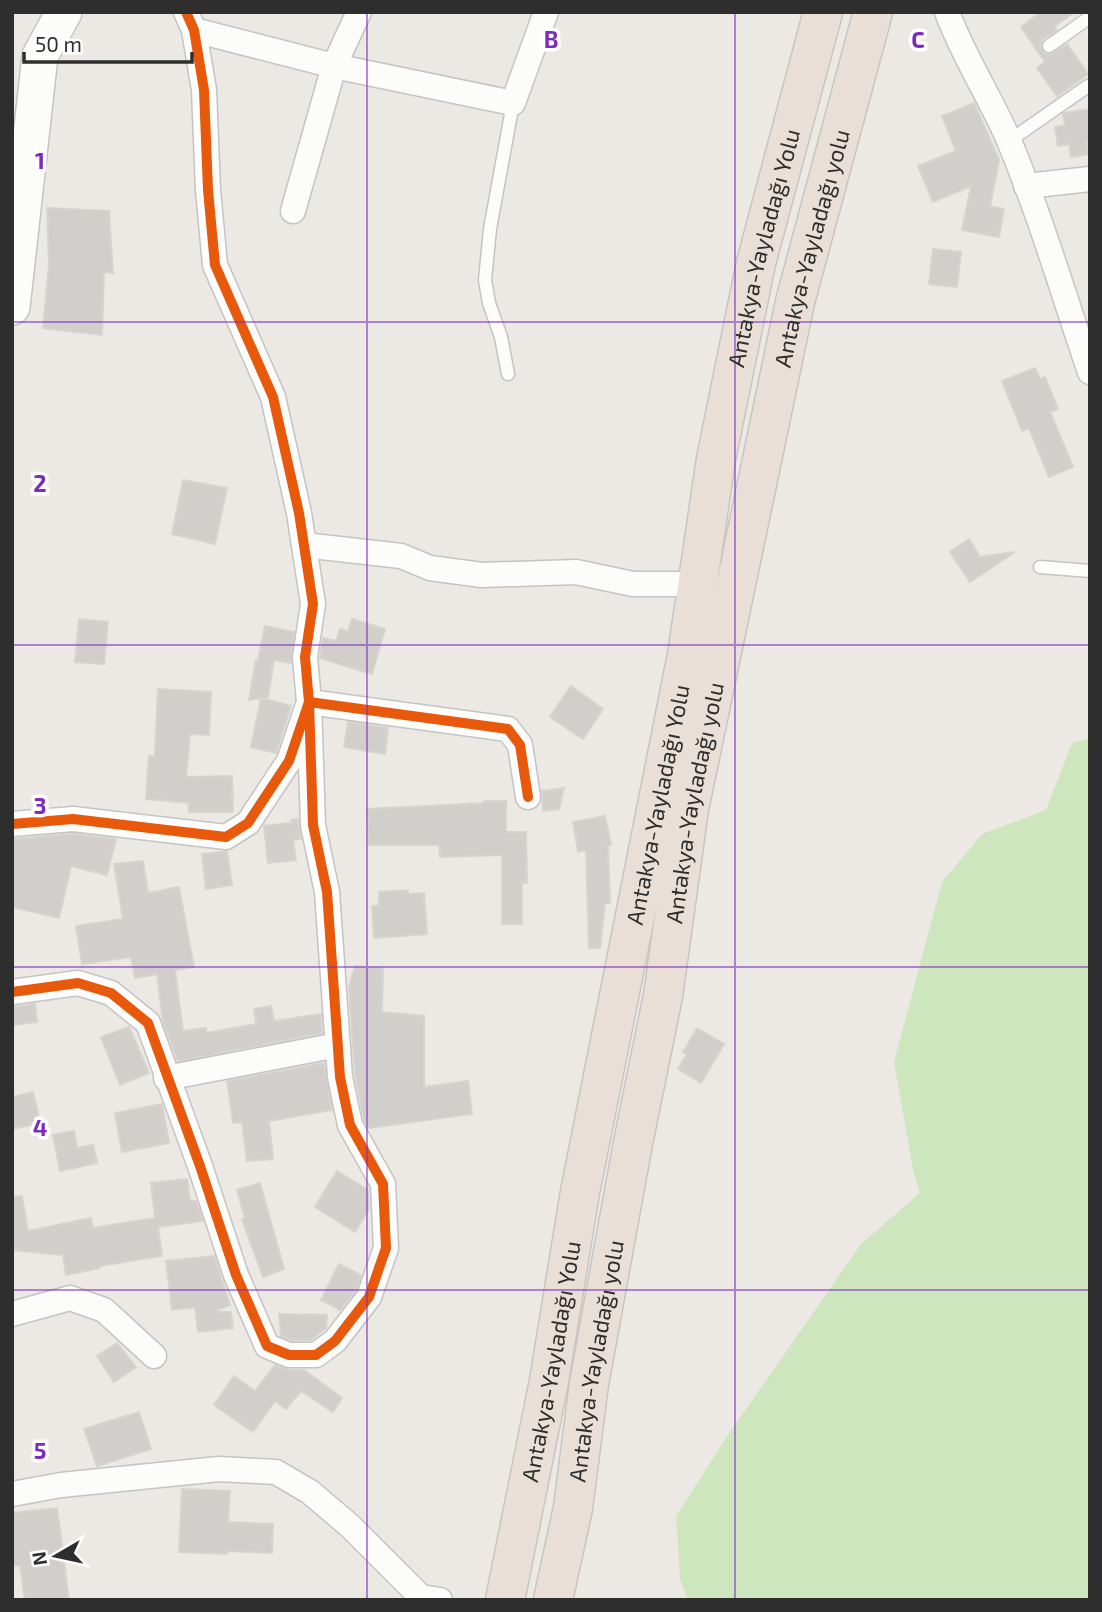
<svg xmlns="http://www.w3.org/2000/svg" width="1102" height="1612" viewBox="0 0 1102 1612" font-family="'Exo 2',sans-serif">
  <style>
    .green { fill: #cee6be }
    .building { fill: #d1cecb; stroke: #d7d4d0; stroke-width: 2 }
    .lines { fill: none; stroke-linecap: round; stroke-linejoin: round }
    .lane-casing { stroke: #c5c4c5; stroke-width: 15 }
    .street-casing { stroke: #c5c4c5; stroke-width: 27 }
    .secondary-casing { stroke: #c5c4c5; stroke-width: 38 }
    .highway-casing { stroke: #c6c5c4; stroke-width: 41 }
    .lane { stroke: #fcfcfb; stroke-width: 12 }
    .street { stroke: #fcfcfb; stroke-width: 24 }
    .secondary { stroke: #fcfcfb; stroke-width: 35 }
    .highway { stroke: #eadfd6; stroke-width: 38 }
    .cycleway-casing { stroke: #fff; stroke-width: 15 }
    .cycleway { stroke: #e8590c; stroke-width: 10 }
    .grid { fill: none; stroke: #7b2cbf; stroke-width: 2; stroke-opacity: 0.55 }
    .labels { text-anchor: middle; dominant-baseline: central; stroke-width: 7; stroke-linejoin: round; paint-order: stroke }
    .street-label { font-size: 23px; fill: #2e2e2e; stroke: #fff }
    .grid-label { font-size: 23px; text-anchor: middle; font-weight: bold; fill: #7b2cbf; stroke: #fff; stroke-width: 7; stroke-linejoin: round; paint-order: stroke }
  </style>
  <rect width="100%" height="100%" fill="#ece8e4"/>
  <path class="green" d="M1090,738V1600H688L680,1579L676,1516L728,1435L861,1244L920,1193L913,1170L894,1062L942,882L982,834L1046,810L1072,743Z"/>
  <g class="building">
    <path d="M1041,12H1074L1054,27L1057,30L1043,39L1040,47L1045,54L1050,55L1067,44L1088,74L1057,96L1037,68L1045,62L1021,27Z"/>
    <path d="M974,103L999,160L990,206L1004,209L999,237L962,230L971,186L933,202L918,166L956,151L942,116Z"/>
    <path d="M1090,109V142H1086L1089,154L1071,157L1069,144L1058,146L1055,127L1065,125L1063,114L1065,113Z"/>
    <path d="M47,208L109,211L113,273L104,272L102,335L43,328L49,265Z"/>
    <path d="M933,249L961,252L957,287L929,284Z"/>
    <path d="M1035,368L1040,379L1045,377L1058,409L1050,412L1073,467L1049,477L1029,428L1022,431L1002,381Z"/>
    <path d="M183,480L227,488L215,544L172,534Z"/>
    <path d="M969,539L980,557L1015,552L970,582L950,552Z"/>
    <path d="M79,619L108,622L104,664L75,662Z"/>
    <path d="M352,619L385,629L372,674L320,658L323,638L336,641L340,629L348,631Z"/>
    <path d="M265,626L294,632L291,663L274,660L268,697L249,700L256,660H258Z"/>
    <path d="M571,686L603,709L583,739L550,717Z"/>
    <path d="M158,689L211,692L209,735L190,734L186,777L232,776L233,812H189V803L146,799L149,756H155Z"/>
    <path d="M261,698L291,706L276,753L251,747Z"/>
    <path d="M348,722L388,728L385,754L344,747Z"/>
    <path d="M564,788L559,809L543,811L542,791Z"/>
    <path d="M484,801H506V832H526L527,883L522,882V924H502V855L440,857L439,845H369L367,809L484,803Z"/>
    <path d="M605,816L611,845L608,846L610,903H605L600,948H589L586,850L578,852L573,822Z"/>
    <path d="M298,819L301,839L293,840L296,860L268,863L264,826L292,823L291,820Z"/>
    <path d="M73,834L116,839L107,875L71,866L59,918L12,907V839Z"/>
    <path d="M227,851L232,885L206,889L202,854Z"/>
    <path d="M143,861L148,893L179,887L194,967L175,970L183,1031L206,1028V1033L256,1024L254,1009L271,1006L274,1021L321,1014L322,1033L178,1061L163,1022L157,974L135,978L131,957L82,964L76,926L123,919L114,864Z"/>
    <path d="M408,890V894L424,893L427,934L374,938L372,906L379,905V892Z"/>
    <path d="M355,966L383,969L382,1012L424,1016V1087L468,1081L472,1114L369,1128L364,1120L355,1075L349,987Z"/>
    <path d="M35,1004L37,1022L12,1025V1007Z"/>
    <path d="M129,1027L149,1073L120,1085L101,1037Z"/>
    <path d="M697,1028L724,1044L701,1083L678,1069L687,1054L683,1052Z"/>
    <path d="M324,1063L332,1110L269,1121L273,1159L247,1161L242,1122L233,1123L227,1081Z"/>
    <path d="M33,1092L40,1123L12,1129V1097Z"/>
    <path d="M162,1104L169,1143L122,1152L115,1113Z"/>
    <path d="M74,1131L77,1148L93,1145L97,1163L60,1171L53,1135Z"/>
    <path d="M337,1171L368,1190L369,1209L355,1232L315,1207Z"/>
    <path d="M187,1179L190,1201H196L203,1221L158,1227L162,1256L100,1266V1268L66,1275L63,1255L12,1250V1197L22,1196L28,1231L91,1218L93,1228L155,1218L151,1183Z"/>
    <path d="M260,1183L284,1269L263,1277L242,1219L245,1218L237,1190Z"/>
    <path d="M214,1256L230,1305L213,1312H231L233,1328L198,1332L195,1307L172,1310L166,1261Z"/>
    <path d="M339,1264L361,1275L356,1290L340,1310L321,1300Z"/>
    <path d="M279,1314L327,1315L326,1328L311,1340H292L281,1336Z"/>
    <path d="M117,1343L136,1367L114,1382L97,1356Z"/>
    <path d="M275,1365L288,1370H304L342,1398L333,1412L301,1391L286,1409L275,1401L253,1432L214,1405L234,1376L255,1391Z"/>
    <path d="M139,1412L151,1449L97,1466L84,1429Z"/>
    <path d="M182,1489L230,1491L228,1522L273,1524L272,1553L228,1551L227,1554L179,1552Z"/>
    <path d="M57,1508L69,1600H25L20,1565L12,1566V1513Z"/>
  </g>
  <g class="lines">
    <defs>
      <g id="lane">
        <path d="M1049,46L1090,17"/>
        <path d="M1009,141L1088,86"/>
        <path d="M508,374L501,337L489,303L485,280L490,229L513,103"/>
        <path d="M1040,567L1090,571"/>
      </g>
      <g id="street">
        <path d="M947,12C964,58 991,98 1010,143C1041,218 1064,296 1090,372"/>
        <path d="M194,30L334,66L513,103L546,12"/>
        <path d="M1026,186L1090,179"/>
        <path d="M293,211L334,66L359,12"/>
        <path d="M304,545L401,556L430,568L482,575L576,572L633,584H699"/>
        <path d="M12,824L73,819L226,837L248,823L289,761L309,702L305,657L313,604L299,513L273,397L215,265L208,190L204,90L194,30L186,12"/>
        <path d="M12,992L78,983L111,993L148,1023L200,1166L236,1275L267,1346L289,1355H316L335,1341L369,1297L386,1248L383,1184L350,1125L340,1077L327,892L313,825L309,702L508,729L520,745L528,797"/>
        <path d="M166,1078L338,1045"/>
        <path d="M12,1314L70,1298L104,1310L154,1356"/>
        <path d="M12,1494L61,1485L219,1469L276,1472L310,1492L350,1526L421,1597L440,1600"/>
      </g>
      <path id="secondary" d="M12,307L40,56L64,12"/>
      <g id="highway">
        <path id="s1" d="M505,1600L549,1381L580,1192L687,655L716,459L756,263L823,12"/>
        <path id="s2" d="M553,1600L573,1508L589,1384L633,1143L663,996L689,809L795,302L873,12"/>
      </g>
    </defs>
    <use href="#lane" class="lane-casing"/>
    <use href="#street" class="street-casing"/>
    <use href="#secondary" class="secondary-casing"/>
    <use href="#highway" class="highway-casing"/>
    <use href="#lane" class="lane"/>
    <use href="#street" class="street"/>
    <use href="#secondary" class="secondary"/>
    <use href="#highway" class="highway"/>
    <defs>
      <g id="cycleway">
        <path d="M12,824L73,819L226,837L248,823L289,761L309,702L305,657L313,604L299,513L273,397L215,265L208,190L204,90L194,30L186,12"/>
        <path d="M12,992L78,983L111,993L148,1023L200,1166L236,1275L267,1346L289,1355H316L335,1341L369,1297L386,1248L383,1184L350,1125L340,1077L327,892L313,825L309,702L508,729L520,745L528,797"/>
      </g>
    </defs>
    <use href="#cycleway" class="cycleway-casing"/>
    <use href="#cycleway" class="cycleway"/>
  </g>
  <path class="grid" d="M367,12V1600M735,12V1600M12,322H1090M12,645H1090M12,967H1090M12,1290H1090"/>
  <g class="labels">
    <g class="street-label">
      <text stroke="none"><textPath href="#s1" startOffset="1377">Antakya-Yayladağı Yolu</textPath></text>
      <text stroke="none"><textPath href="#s2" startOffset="1377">Antakya-Yayladağı yolu</textPath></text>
      <text stroke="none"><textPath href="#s2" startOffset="810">Antakya-Yayladağı yolu</textPath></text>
      <text stroke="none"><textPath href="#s1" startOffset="810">Antakya-Yayladağı Yolu</textPath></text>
      <text stroke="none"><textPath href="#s2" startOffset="243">Antakya-Yayladağı yolu</textPath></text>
      <text stroke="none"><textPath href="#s1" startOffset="243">Antakya-Yayladağı Yolu</textPath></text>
    </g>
  </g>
  <g class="grid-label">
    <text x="551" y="48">B</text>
    <text x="918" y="48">C</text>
    <text x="40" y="169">1</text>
    <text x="40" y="492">2</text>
    <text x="40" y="814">3</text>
    <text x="40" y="1136">4</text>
    <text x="40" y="1459">5</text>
  </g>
  <rect width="1102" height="1612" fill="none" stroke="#2e2e2e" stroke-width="28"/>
  <g transform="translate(56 1556) rotate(261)" stroke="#ffffff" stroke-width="5" paint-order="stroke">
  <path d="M0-5L12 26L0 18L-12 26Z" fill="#2e2e2e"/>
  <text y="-10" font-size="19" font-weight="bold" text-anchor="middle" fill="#2e2e2e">N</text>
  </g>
  <path d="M24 52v10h168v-10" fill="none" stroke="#2e2e2e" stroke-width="3.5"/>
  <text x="35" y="52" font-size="21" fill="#2e2e2e" stroke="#ffffff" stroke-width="5" paint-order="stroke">50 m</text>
</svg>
